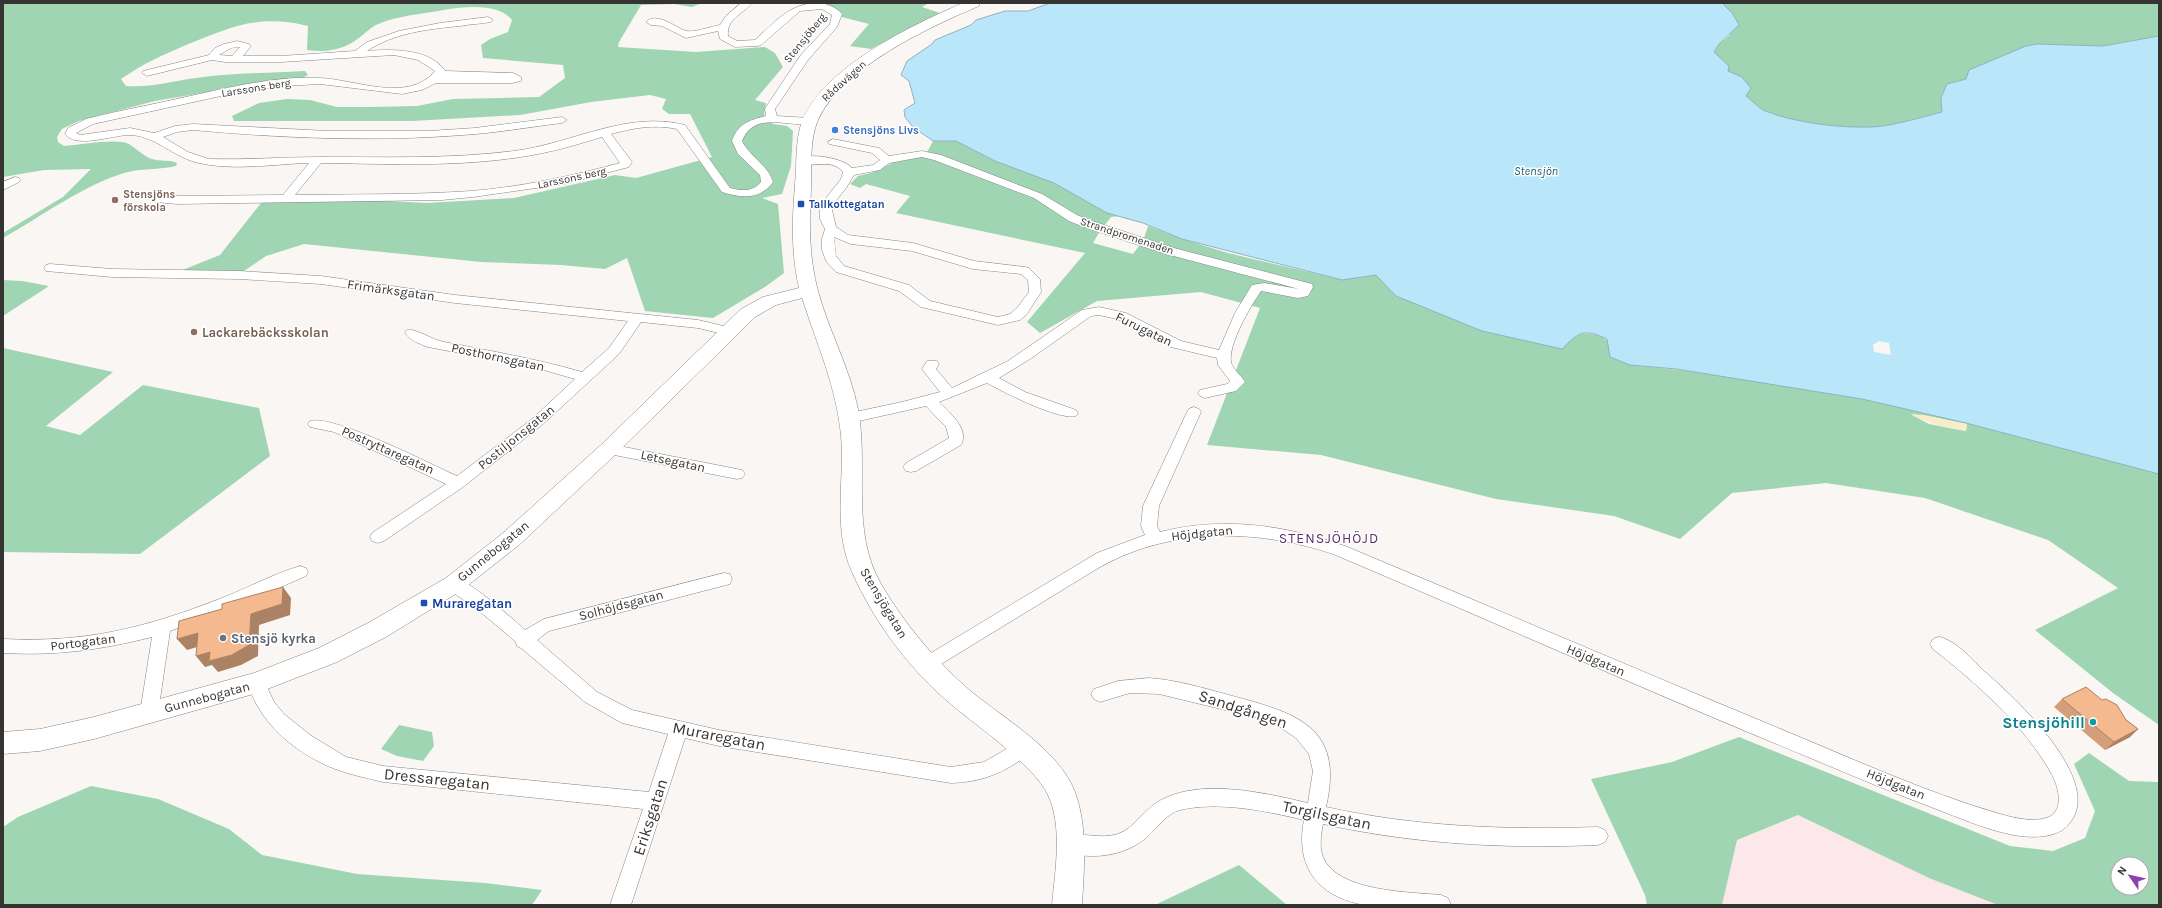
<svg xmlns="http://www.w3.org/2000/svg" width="2162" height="908" viewBox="0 0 2162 908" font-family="Karla,sans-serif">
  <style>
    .industrial { fill: #fce7eb }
    .green { fill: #9fd5b2; fill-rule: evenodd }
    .sand { fill: #f7edc8 }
    .water { fill: #b9e6f9; stroke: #91b1be }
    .pier { fill: #faf6f4 }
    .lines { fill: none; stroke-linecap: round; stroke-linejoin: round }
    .street-casing { stroke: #888482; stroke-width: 1 }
    .secondary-casing { stroke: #888482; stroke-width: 1 }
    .street { fill: #fff; fill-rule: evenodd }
    .secondary { fill: #fff; fill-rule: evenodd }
    .wall { fill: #d29f7a }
    .shaded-wall { fill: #ab8263 }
    .building { fill: #f4b98e; stroke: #ab8263 }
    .shop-dot { fill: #3f7fe0; stroke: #fff; stroke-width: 1.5 }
    .education-dot { fill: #8d6e63; stroke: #fff; stroke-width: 1.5 }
    .transit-dot { fill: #1a4fb4; stroke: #fff; stroke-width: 1.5 }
    .worship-dot { fill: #6b7280; stroke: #fff; stroke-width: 1.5 }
    .culture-dot { fill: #0f9aa8; stroke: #fff; stroke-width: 1.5 }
    .labels { text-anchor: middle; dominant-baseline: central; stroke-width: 3; stroke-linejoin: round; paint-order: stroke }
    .far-street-label { font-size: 11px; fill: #353433; stroke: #fff }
    .far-shop-label { font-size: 11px; font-weight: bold; fill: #366cbe; stroke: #fff; text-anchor: start }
    .far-education-label { font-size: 11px; font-weight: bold; fill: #785e54; stroke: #fff; text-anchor: start }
    .far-transit-label { font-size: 11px; font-weight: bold; fill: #164399; stroke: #fff; text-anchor: start }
    .far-water-label { font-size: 12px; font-style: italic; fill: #1e5d73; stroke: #fff }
    .street-label { font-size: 13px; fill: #353433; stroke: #fff }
    .education-label { font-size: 13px; font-weight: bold; fill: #785e54; stroke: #fff; text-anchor: start }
    .transit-label { font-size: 13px; font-weight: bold; fill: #164399; stroke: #fff; text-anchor: start }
    .worship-label { font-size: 13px; font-weight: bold; fill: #5b616d; stroke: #fff; text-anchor: start }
    .neighbourhood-label { font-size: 14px; letter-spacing: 1px; fill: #5a3269; stroke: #fff }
    .near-street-label { font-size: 16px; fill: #353433; stroke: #fff }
    .near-culture-label { font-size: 16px; font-weight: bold; fill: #0d838f; stroke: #fff; text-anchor: end }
  </style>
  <rect width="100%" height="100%" fill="#faf6f4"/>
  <path class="industrial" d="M1798,815L1929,878L1998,905H1722L1737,840Z"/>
  <g class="green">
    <path d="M3,3H702L692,7L674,4L641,5L619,42L618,47L696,52L765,47L775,53L783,67L755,100L766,103L764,115L773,124L787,126L793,131L791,166L782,194L762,198L778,204L784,273L765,287L713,318L645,311L627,258L605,269L561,265L481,262L304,244L266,256L244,271H180L220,255L261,203L369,200L427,203L514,198L615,175L636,178L712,157L690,114H669L662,109L666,99L650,95L591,102L520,115L412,121H234L232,116L259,103L287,99L310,100L337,107H369L417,106L453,99L539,97L565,78L563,65L483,58L481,45L490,39L508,32L512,20C496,0 454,8 432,12C413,15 393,17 376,25C370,28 364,34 359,38C343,50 326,53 307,50L308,26C257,14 232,27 186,45C161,56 144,63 121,79L126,86C150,88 172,81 196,78C232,73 269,73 305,71L308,75L296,81L255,84L155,101L79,121L62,129L57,137L58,142L64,146C80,145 116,138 129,144C137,149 143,156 152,159C160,162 168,159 177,163L176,166C159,170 141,168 124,173C82,186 42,216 3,238V233L63,197L91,169L44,170L3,177Z"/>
    <path d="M813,3H929L922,7L940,13L871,49L850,46L869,24L834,15L833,11Z"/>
    <path d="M1722,3H2159V36L2103,46L2037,44L2026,46L1966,79L1947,84L1941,98L1942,112C1922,117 1890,127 1870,127C1840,128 1796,123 1768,112C1760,109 1752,101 1746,96L1742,77L1728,71L1714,52L1719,44L1730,35L1733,14Z"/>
    <path d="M933,141H956L995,161L1054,183L1107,213L1121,216L1111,217L1104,226L1144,238L1148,226L1182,239L1228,253L1342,280L1376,275L1396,296L1577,335C1605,329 1612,345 1630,365C1707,372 1786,383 1863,399C1963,420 2061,447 2159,474V725L2113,693L2035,630L2118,588L2048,540L1925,498L1826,483L1732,493L1680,539L1614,516L1496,499L1321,455L1207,445L1260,308L1201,292L1097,301L1040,333L1027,322L1085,253L896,213L910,196L866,184L860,188L850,184L858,176L871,173L892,163L925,156ZM1100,231L1141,243L1133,254L1093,243ZM1912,415H1923L1967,424L1966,431L1929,424Z"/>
    <path d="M3,280L22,281L49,286L3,316Z"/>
    <path d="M3,348L113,372L46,426L80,435L143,385L259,408L270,456L140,554L3,552Z"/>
    <path d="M399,725L432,732L434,746L423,761L397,756L381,749Z"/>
    <path d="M1739,737L2010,846L2053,851L2085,838L2095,811L2074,764L2089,753L2129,781L2159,782V905H1998L1929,878L1798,815L1737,840L1722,905H1647L1645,895L1591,779L1672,762ZM2118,864H2142V888H2118Z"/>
    <path d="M91,786L158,799L229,829L262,855L357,874L485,883L542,890L532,905H3V827L18,817Z"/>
    <path d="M1239,865L1287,905H1156L1157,904Z"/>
  </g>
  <path class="sand" d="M1911,414L1923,415L1967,424L1966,431C1946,428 1929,424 1911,414Z"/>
  <path class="water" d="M1050,3H1722L1733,14L1739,25L1719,44L1714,52L1729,66L1728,71L1742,77L1751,88L1746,96C1753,101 1760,110 1768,112C1797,123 1840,128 1870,127C1890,127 1922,117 1942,112L1941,98L1947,84L1966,79L1969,70L2026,46L2037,44L2103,46L2159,36V474L1966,423L1862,399L1676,369L1630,365L1610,357L1607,339C1584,328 1579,332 1562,349L1482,331L1396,296L1376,275L1342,280L1182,239L1143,223L1107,213L1054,183L995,161L956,141H933L913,127L905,117L904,110L915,103L909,81L901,75L907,61L932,44L935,40L971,25L976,20L1005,11H1028Z"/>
  <path class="pier" d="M1879,341L1889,343L1891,355L1874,352L1873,345Z"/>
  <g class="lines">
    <defs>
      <g id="street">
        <path d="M741,3H752C743,14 726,19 728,36L737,41L755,40C774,23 790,3 817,3C826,3 836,7 842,14L837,27L808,60L775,109L777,116L810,118L814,119L815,121L814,123C790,129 755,109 742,141C750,157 768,165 773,182C760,200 741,198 722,192L677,129C655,124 633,128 611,134L632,162L629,167L564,184L473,197L442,200L177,204L156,202L150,198L156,194L177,196L283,195L309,163C274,164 234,171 199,163C174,158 155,135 129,135C113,135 76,149 65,134L68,128L86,119C121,110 156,104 190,96C232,87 276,76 319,78C355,79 408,104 435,71L418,60L394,55L281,62H225L212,60L147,76L142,73L143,71L209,55L215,48L224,44L237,41L249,44L251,46L243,56H281L355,51L367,42L399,31L440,23L488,17L493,20L491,22C481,24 470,24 460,26C429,29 393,33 367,51C391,49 430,48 445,71L513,73L521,77V81L512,83H436L422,90L402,94L320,84L283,86L221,96L93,124L76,133L80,135L130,128L154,133L175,126L193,124L328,131H429L475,128L562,117L567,120L562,123C529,127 496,133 463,135C373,142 282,138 193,130L177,132L163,137L188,152L209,159C246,160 283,157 321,157C385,157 450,159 514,151C571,144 627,110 685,125L730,188C742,191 753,192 761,182L760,175L738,154L732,141C738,124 749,120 766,116L765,109L768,104L800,56L830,24L832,15L822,9L800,11L761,45L758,46L735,47L720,39L718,31L686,38L662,26L651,25L646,22C657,11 676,28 686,31C693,33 713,26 720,25L726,16ZM240,47L232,56L219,55L231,48ZM602,137L620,163C571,176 522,187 471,191C413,195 354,194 295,195L321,163C395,164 470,168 543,153C563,149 582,143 602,137Z"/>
        <path d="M833,139L879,148L889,156L922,151L941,155L1042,194L1077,215L1092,221L1174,248L1312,284L1313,287L1308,296L1298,298L1261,291C1251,306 1228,344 1231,362C1232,369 1242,376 1245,382L1236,391L1205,398L1200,396L1198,393L1200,390L1227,384L1230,381L1218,365L1217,358L1171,347L1117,319L1099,315L1091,316L1030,359L999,378L1025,392L1076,410L1078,413L1076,416C1060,421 1003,392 987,383L939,402C949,412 970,429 961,445L916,471L911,472L906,471L903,467L906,463L949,438L946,427L926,406L850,423L845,421L843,418L845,415L850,413L902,402L940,392L922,369L927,361H937L939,364L936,369L952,388L1008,361L1082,310L1099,307L1126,313L1181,341L1219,350L1235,313L1252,285L1264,283L1299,289L1166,254L1084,227L1069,221L1034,198L934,160L922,157L889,163L880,170L854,175L846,188L834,203L832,210L836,227L848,235L913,243L974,261L1025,267L1029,268L1040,279L1041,292L1027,314L1020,320L998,325L921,307L899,291L836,272L826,261L822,250V239L825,229L820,219V210L822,203L841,179L843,172C831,156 806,171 797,161C806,151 844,158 852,168L873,165L880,160L872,153L829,144L828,142ZM834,237L851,244L912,251L973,269L1021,274L1028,280L1029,292L1017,308L1010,314L998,317L930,301L909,285L844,266L836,256Z"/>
        <path d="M15,177L19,178L21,180L19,182L3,190V182Z"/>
        <path d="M50,264L112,269L239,271L321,276L455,295L698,320L736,329L738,332L731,336L698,328L641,322L619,354L542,425L463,487L384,541L378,543L372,541L370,537L372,533L446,484L334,432L310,427L308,424L310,421C333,414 430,464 457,476L532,419L575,379L533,367L428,347C420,344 411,341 405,333L407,330C416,328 432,340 444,342C491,351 537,359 582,372L609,348L628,321L455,303L321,284L239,279L112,277L46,271L44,268L46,265Z"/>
        <path d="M1194,407L1199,409L1201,412L1159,506L1157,526L1160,532C1223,516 1284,525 1345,546C1487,605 1628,666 1771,725C1844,755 1924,792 2000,814C2014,818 2035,823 2049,817C2065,809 2058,785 2051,773C2025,726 1975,682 1933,649L1930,644L1933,639C1938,637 1938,636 1943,638C1958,643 1973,660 1984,671C2014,697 2106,781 2069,824C2057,839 2031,838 2014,835C1991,831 1967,821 1944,812C1898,795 1853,776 1808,757C1649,692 1492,621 1333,554C1255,528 1167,527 1095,570L933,669L927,671L921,669L918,664L921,659L1097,553L1145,535L1141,526L1143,506L1187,412L1189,409Z"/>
        <path d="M609,444L737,469L742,470L745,474L742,478L737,479L604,453L602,449L604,445Z"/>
        <path d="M300,566L306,568L308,572L306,576L235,607L170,631L158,713L155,719L149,721L143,719L140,713L152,637C100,650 56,656 3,653V639C86,643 145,628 222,598C248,588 273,574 300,566Z"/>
        <path d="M724,573L730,574L732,579L730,584L549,631L537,640L597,692L632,710L719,730L951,767L984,762L1022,740L1029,742L1031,748L1029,754C1004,773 982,782 951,783L719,746L685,738L631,905H610L643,809L383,782C367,778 351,775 335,769C297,754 259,724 248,683L251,678L257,676L263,678L274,702L284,714L310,735L346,757L383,766L649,792L668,734L622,723L585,702L521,648L517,646L515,641L478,610L448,589L446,584L448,579C448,579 454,578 454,578C467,578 514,620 525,630L544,619Z"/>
        <path d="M1149,678C1177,680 1203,688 1229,695C1295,713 1345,725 1326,807C1416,827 1506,830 1598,827L1605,830L1608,836L1605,842L1598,845C1505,849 1414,844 1323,824C1321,834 1319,847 1323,857C1337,892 1410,892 1441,895L1448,898L1451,905C1426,905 1389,908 1365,905C1317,897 1295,866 1304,820C1266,811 1219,801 1180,810C1167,813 1157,828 1147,837C1126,856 1090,861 1064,851L1061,844L1064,837C1081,831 1101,840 1118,834C1135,828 1145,808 1161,800C1202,778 1265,793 1308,803L1313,771L1309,754L1296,738L1280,727L1254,717L1159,694L1130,693L1100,702L1094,699L1091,694L1094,689L1118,681Z"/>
      </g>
      <path id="secondary" d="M963,3H980L979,6C929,27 841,68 818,120C809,140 812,167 811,189C809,224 809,258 818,291C829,332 850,368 858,409C869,468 850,530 881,584C904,623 933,658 967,688C1002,718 1058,748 1075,792C1088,828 1084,868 1082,905H1052C1055,871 1063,827 1048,795C1034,765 978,727 952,705C910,670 874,622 852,572C832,528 845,481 841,435C836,386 817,344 802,298L776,305L755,317L616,454L519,545L462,590L386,637L337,662L257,693L94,739L40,751L3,754V732L40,729L94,717L254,673L319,648L368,623L446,578L503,533L602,444L741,309L763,297L799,288C791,253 792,220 795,185C797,164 795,141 802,121C824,67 912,25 963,3Z"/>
    </defs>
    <use href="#street" class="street-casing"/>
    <use href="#secondary" class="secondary-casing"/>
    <use href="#street" class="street"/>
    <use href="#secondary" class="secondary"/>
  </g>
  <path class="wall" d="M2062,699L2102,700L2138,729L2130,737L2105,750L2054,707Z"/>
  <g class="shaded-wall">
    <path d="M283,587L291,598L290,615L259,625L258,656L241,665L218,672L212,665L205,667L196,656L210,652L251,614Z"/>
    <path d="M198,633L207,644L187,650L177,639Z"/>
    <path d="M2138,729L2130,737L2105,750L2114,742Z"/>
  </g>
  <g class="building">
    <path d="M283,587L282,604L251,614L249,645L232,655L209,661L210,652L196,656L198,633L177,639L179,621L222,609V604Z"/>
    <path d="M2086,687L2102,700L2106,699L2117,705L2126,720L2138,729L2114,742L2062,699Z"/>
  </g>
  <circle class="shop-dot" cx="835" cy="130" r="4"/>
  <g class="education-dot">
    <circle cx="115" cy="200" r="4"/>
    <circle cx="194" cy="332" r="4"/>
  </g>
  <g class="transit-dot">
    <rect x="797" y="200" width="8" height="8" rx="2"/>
    <rect x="420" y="599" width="8" height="8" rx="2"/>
  </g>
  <circle class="worship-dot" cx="223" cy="638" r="4"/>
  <circle class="culture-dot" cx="2093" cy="722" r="4"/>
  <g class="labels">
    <g class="far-street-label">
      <text transform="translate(805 38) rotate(-51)">Stensjöberg</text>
      <text transform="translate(844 81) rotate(-42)">Rådavägen</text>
      <text transform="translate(256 88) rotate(-9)">Larssons berg</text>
      <text transform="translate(572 178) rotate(-12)">Larssons berg</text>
      <text transform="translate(1127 236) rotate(18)">Strandpromenaden</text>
    </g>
    <g class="far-shop-label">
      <text x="843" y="130">Stensjöns Livs</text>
    </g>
    <g class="far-education-label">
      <text x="123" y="194">Stensjöns<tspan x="123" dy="13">förskola</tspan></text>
    </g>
    <g class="far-transit-label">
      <text x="809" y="204">Tallkottegatan</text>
    </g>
    <g class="far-water-label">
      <text x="1536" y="171">Stensjön</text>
    </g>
    <g class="street-label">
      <text transform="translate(391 290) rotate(8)">Frimärksgatan</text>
      <text transform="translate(1144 329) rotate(26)">Furugatan</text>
      <text transform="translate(498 357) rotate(12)">Posthornsgatan</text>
      <text transform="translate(516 437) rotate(-39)">Postiljonsgatan</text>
      <text transform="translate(388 450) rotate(24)">Postryttaregatan</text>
      <text transform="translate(673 461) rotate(12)">Letsegatan</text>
      <text transform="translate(1202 533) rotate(-6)">Höjdgatan</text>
      <text transform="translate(493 551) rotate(-39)">Gunnebogatan</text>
      <text transform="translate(884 603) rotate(59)">Stensjögatan</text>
      <text transform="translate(621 605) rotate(-15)">Solhöjdsgatan</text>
      <text transform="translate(83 642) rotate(-7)">Portogatan</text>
      <text transform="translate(1596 660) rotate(23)">Höjdgatan</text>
      <text transform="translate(207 697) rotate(-15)">Gunnebogatan</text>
      <text transform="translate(1896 784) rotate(22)">Höjdgatan</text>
    </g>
    <g class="education-label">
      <text x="202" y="332">Lackarebäcksskolan</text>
    </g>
    <g class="transit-label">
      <text x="432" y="603">Muraregatan</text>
    </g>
    <g class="worship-label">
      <text x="231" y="638">Stensjö kyrka</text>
    </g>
    <g class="neighbourhood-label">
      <text x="1329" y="538">STENSJÖHÖJD</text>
    </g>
    <g class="near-street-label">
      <text transform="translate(1243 709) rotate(18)">Sandgången</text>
      <text transform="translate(719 736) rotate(11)">Muraregatan</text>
      <text transform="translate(437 779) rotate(6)">Dressaregatan</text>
      <text transform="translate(1327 815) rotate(12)">Torgilsgatan</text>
      <text transform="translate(650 817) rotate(-72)">Eriksgatan</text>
    </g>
    <g class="near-culture-label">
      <text x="2085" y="722">Stensjöhill</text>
    </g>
  </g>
  <rect width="2162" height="908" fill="none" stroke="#353433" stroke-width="8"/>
  <g transform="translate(2130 876) rotate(304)"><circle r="19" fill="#ffffff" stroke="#aeaead"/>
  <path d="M0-3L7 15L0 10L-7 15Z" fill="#903fae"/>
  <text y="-6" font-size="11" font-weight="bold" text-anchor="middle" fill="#353433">N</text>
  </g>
</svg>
